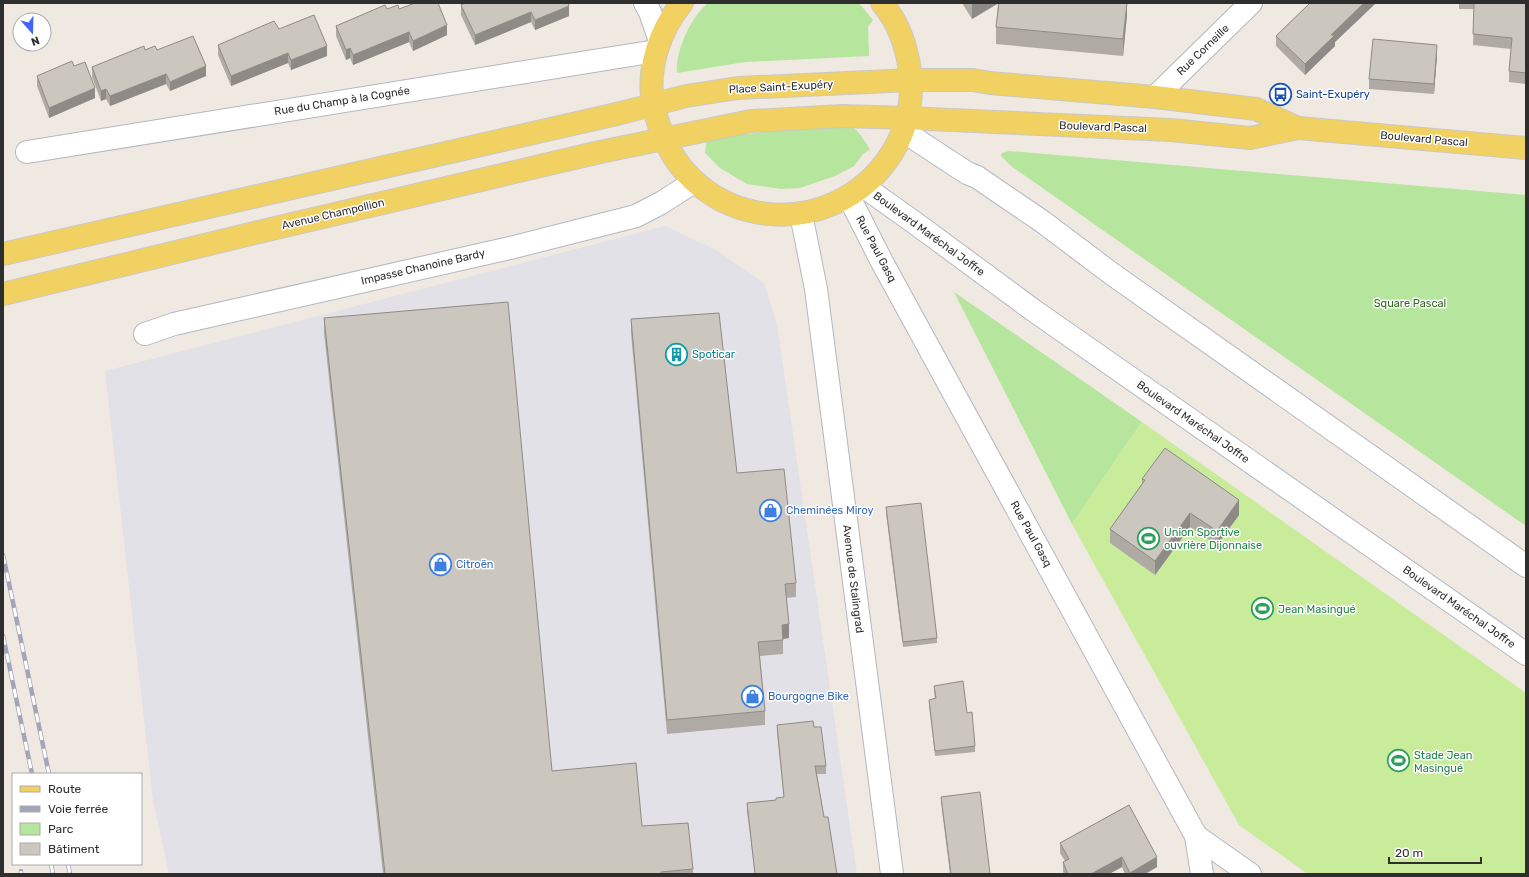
<svg xmlns="http://www.w3.org/2000/svg" width="1529" height="877" viewBox="0 0 1529 877" font-family="Rubik,sans-serif">
  <style>
    .industrial { fill: #e3e1e8 }
    .green { fill: #b6e59e }
    .pitch { fill: #c9ec9a }
    .lines { fill: none; stroke-linecap: round; stroke-linejoin: round }
    .street-casing { stroke: #b4b7c1; stroke-width: 24 }
    .secondary-casing { stroke: #b4b7c1; stroke-width: 24 }
    .primary-casing { stroke: #c9c9c9; stroke-width: 24 }
    .street { stroke: #fff; stroke-width: 22 }
    .secondary { stroke: #fff; stroke-width: 22 }
    .primary { stroke: #f2d163; stroke-width: 22 }
    .rail-casing { stroke: #a3a6b8; stroke-width: 4.5 }
    .rail { stroke: #fff; stroke-width: 3; stroke-dasharray: 9; stroke-linecap: butt }
    .wall { fill: #afaba4 }
    .shaded-wall { fill: #8e8b86 }
    .building { fill: #cbc7bf; stroke: #8e8b86 }
    .labels { text-anchor: middle; dominant-baseline: central; stroke-width: 3; stroke-linejoin: round; paint-order: stroke }
    .street-label { font-size: 11px; fill: #2e2e2e; stroke: #fff }
    .transit-label { font-size: 11px; fill: #164399; stroke: #fff; text-anchor: start }
    .park-label { font-size: 11px; fill: #2c6e1b; stroke: #fff }
    .culture-label { font-size: 11px; fill: #0d838f; stroke: #fff; text-anchor: start }
    .shop-label { font-size: 11px; fill: #366cbe; stroke: #fff; text-anchor: start }
    .leisure-label { font-size: 11px; fill: #27864d; stroke: #fff; text-anchor: start }
  </style>
  <rect width="100%" height="100%" fill="#efe9e1"/>
  <path class="industrial" d="M665,226L718,251L764,283L777,324L857,874H169L153,801L105,371Z"/>
  <g class="green">
    <path d="M708,3H859L873,20L868,27L869,56L745,62L677,73C675,51 691,17 708,3Z"/>
    <path d="M853,127L859,133L870,149L863,154L854,166L835,176L800,188L781,189L747,184L720,168L705,153L707,139L772,131Z"/>
    <path d="M1009,151L1526,195V526L1011,166L1001,156L1002,153Z"/>
    <path d="M954,292L1142,422L1072,524Z"/>
  </g>
  <path class="pitch" d="M1142,422L1526,693V874H1308L1239,825L1072,524Z"/>
  <g class="lines">
    <defs>
      <g id="street">
        <path d="M1155,97L1251,3"/>
        <path d="M27,152L656,51"/>
        <path d="M849,197L882,262L1196,836L1202,874"/>
        <path d="M145,334L174,324L510,248L636,216L661,203L694,182"/>
        <path d="M1196,836L1250,874"/>
      </g>
      <g id="secondary">
        <path d="M645,3L650,12L660,41"/>
        <path d="M903,131L967,173L977,177L1043,222L1112,274L1526,566"/>
        <path d="M863,186L915,223L1033,310L1526,654"/>
        <path d="M801,214L816,289L892,874"/>
      </g>
      <g id="primary">
        <path d="M682,3C659,31 647,69 653,105C654,110 656,116 658,122C691,231 832,247 892,153C907,129 914,99 910,72C907,47 898,22 882,3"/>
        <path d="M3,254L621,113L686,96L738,88L911,80H973L990,83L1155,97L1256,109L1298,128"/>
        <path d="M3,294L267,230L600,152L751,121L842,116L907,118L1171,130L1250,138L1298,128L1526,148"/>
      </g>
    </defs>
    <use href="#street" class="street-casing"/>
    <use href="#secondary" class="secondary-casing"/>
    <use href="#primary" class="primary-casing"/>
    <use href="#street" class="street"/>
    <use href="#secondary" class="secondary"/>
    <use href="#primary" class="primary"/>
    <defs>
      <g id="rail">
        <path d="M3,555L49,774"/>
        <path d="M3,636L32,774"/>
        <path d="M51,864L53,874"/>
        <path d="M68,864L70,874"/>
        <path d="M21,871V874"/>
      </g>
    </defs>
    <use href="#rail" class="rail-casing"/>
    <use href="#rail" class="rail"/>
  </g>
  <g class="wall">
    <path d="M962,3H1127V15L1123,56L996,44V27L998,3L972,19Z"/>
    <path d="M1310,3H1376L1335,42V46L1305,75L1276,46V36Z"/>
    <path d="M1459,3H1526V84L1509,82V71L1511,49L1473,45L1474,9H1459Z"/>
    <path d="M461,5L569,16L535,30L531,22L475,45L461,15Z"/>
    <path d="M387,9H399L447,35L413,51L409,42L353,65L350,58L346,60L336,36V26Z"/>
    <path d="M279,29L327,56L291,70L288,63L231,86L218,55V45Z"/>
    <path d="M145,50H157L206,76L170,91L166,84L110,106L106,99L101,101L92,77V67Z"/>
    <path d="M1437,55L1434,94L1369,89V79Z"/>
    <path d="M37,76L95,98L49,118L37,86Z"/>
    <path d="M324,318L552,771L642,826L693,869V874H383L324,333Z"/>
    <path d="M631,319L737,473L796,583V597L786,598L789,638L783,639V654L760,656L765,711V725L667,734L631,333Z"/>
    <path d="M1142,479L1239,515L1217,545L1190,527L1155,575L1110,543V529L1142,484Z"/>
    <path d="M886,507L937,638V643L903,647L886,513Z"/>
    <path d="M934,686L967,713L975,746V752L935,756L929,705V700L935,699L934,691Z"/>
    <path d="M777,725L814,727L826,766V774H817L824,817L837,874H755L747,811V803L776,800L784,798L777,733Z"/>
    <path d="M941,797L990,874H950L941,802Z"/>
    <path d="M1129,805L1157,867L1145,874H1125L1122,867L1109,874H1064L1063,872V862L1065,861L1060,853V843Z"/>
  </g>
  <g class="shaded-wall">
    <path d="M972,3H999L972,19Z"/>
    <path d="M1127,3V15L1123,56V39Z"/>
    <path d="M1364,3H1376L1335,42V46L1305,75V64L1331,35Z"/>
    <path d="M569,6V16L535,30V20Z"/>
    <path d="M531,12V22L475,45V35Z"/>
    <path d="M447,25V35L413,51V41Z"/>
    <path d="M409,32V42L353,65V55Z"/>
    <path d="M1437,45V55L1434,94V84Z"/>
    <path d="M327,46V56L291,70V60Z"/>
    <path d="M350,48V58L346,60V50Z"/>
    <path d="M288,53V63L231,86V76Z"/>
    <path d="M206,66V76L170,91V82Z"/>
    <path d="M166,74V84L110,106V96Z"/>
    <path d="M95,88V98L49,118V108Z"/>
    <path d="M106,89V99L101,101V91Z"/>
    <path d="M1239,500V515L1217,545V531Z"/>
    <path d="M1190,513V527L1155,575V561Z"/>
    <path d="M789,624V638L782,639V625Z"/>
    <path d="M1122,857V867L1109,874H1091Z"/>
    <path d="M1157,857V867L1145,874H1130V873Z"/>
  </g>
  <g class="building">
    <path d="M415,3H438L447,25L413,41L409,32L353,55L350,48L346,50L336,26L385,5L387,9L398,5L399,9Z"/>
    <path d="M465,3H568L569,6L535,20L531,12L475,35L461,5Z"/>
    <path d="M999,3H1127L1123,39L996,27Z"/>
    <path d="M1310,3H1364L1331,35H1335L1305,64L1276,36Z"/>
    <path d="M1474,3H1526V73L1509,71L1512,38L1473,34Z"/>
    <path d="M314,15L327,46L291,60L288,53L231,76L218,45L274,21L279,29Z"/>
    <path d="M193,36L206,66L170,82L166,74L110,96L106,89L101,91L92,67L144,46L145,50L155,46L157,50Z"/>
    <path d="M1373,39L1437,45L1434,84L1369,79Z"/>
    <path d="M72,61L74,66L85,62L95,88L49,108L37,76Z"/>
    <path d="M508,302L552,771L636,763L642,826L688,823L693,869L661,872V874H385L324,318Z"/>
    <path d="M719,313L737,473L784,469L796,583L785,584L789,624L782,625L783,640L758,642L765,711L667,720L631,319Z"/>
    <path d="M1165,448L1239,500L1217,531L1190,513L1155,561L1110,529L1145,480L1142,479Z"/>
    <path d="M921,503L937,638L903,642L886,507Z"/>
    <path d="M963,681L967,713L972,712L975,746L935,751L929,700L936,698L934,686Z"/>
    <path d="M813,721L814,727H821L826,766H815L824,817H828L837,874H755L747,803L776,800V798L784,797L777,725Z"/>
    <path d="M980,792L990,874H951L941,797Z"/>
    <path d="M1129,805L1157,857L1130,873L1122,857L1091,874H1068L1063,862L1069,859L1060,843Z"/>
  </g>
  <defs>
    <symbol id="bus-ring" viewBox="-11 -11 22 22"><circle r="9.5" fill="#fff" stroke="#1a4fb4" stroke-width="1.5"/><path d="M-5-6H5V4H4V6H2V4H-2V6H-4V4H-5ZM-3.5-4V0h7V-4ZM-3.5 1.2v1.5H-2V1.2ZM2 1.2v1.5H3.5V1.2Z" fill="#1a4fb4"/></symbol>
    <symbol id="building-ring" viewBox="-11 -11 22 22"><circle r="9.5" fill="#fff" stroke="#0f9aa8" stroke-width="1.5"/><path d="M-4-6H4V6H1V3H-1V6H-4ZM-2.5-4.3h1.7v1.8h-1.7ZM.8-4.3h1.7v1.8H.8ZM-2.5-1h1.7V.8h-1.7ZM.8-1h1.7V.8H.8Z" fill="#0f9aa8"/></symbol>
    <symbol id="shop-ring" viewBox="-11 -11 22 22"><circle r="9.5" fill="#fff" stroke="#3f7fe0" stroke-width="1.5"/><path d="M-5-2.5h2.3a2.7 3.5 0 0 1 5.4 0H5L5.5 6h-11ZM-1.5-2.5h3a1.5 2.3 0 0 0-3 0Z" fill="#3f7fe0"/></symbol>
    <symbol id="stadium-ring" viewBox="-11 -11 22 22"><circle r="9.5" fill="#fff" stroke="#2e9e5b" stroke-width="1.5"/><path d="M0-5a6.5 5 0 1 0 0 10a6.5 5 0 1 0 0-10ZM-3.5-1.8h7v3.6h-7Z" fill="#2e9e5b"/></symbol>
  </defs>
  <g fill-rule="evenodd">
    <use href="#bus-ring" x="1268" y="82" width="25" height="25"/>
    <use href="#building-ring" x="664" y="342" width="25" height="25"/>
    <use href="#shop-ring" x="758" y="498" width="25" height="25"/>
    <use href="#stadium-ring" x="1136" y="526" width="25" height="25"/>
    <use href="#shop-ring" x="428" y="552" width="25" height="25"/>
    <use href="#stadium-ring" x="1250" y="596" width="25" height="25"/>
    <use href="#shop-ring" x="740" y="684" width="25" height="25"/>
    <use href="#stadium-ring" x="1386" y="748" width="25" height="25"/>
  </g>
  <g class="labels">
    <g class="street-label">
      <text transform="translate(1203 50) rotate(-44)">Rue Corneille</text>
      <text transform="translate(781 87) rotate(-3)">Place Saint-Exupéry</text>
      <text transform="translate(342 101) rotate(-9)">Rue du Champ à la Cognée</text>
      <text transform="translate(1103 127) rotate(2)">Boulevard Pascal</text>
      <text transform="translate(1424 139) rotate(5)">Boulevard Pascal</text>
      <text transform="translate(333 214) rotate(-13)">Avenue Champollion</text>
      <text transform="translate(929 234) rotate(36)">Boulevard Maréchal Joffre</text>
      <text transform="translate(876 249) rotate(62)">Rue Paul Gasq</text>
      <text transform="translate(423 267) rotate(-13)">Impasse Chanoine Bardy</text>
      <text transform="translate(1193 422) rotate(35)">Boulevard Maréchal Joffre</text>
      <text transform="translate(1031 534) rotate(61)">Rue Paul Gasq</text>
      <text transform="translate(853 579) rotate(83)">Avenue de Stalingrad</text>
      <text transform="translate(1459 607) rotate(35)">Boulevard Maréchal Joffre</text>
    </g>
    <g class="transit-label">
      <text x="1296" y="94">Saint-Exupéry</text>
    </g>
    <g class="park-label">
      <text x="1410" y="303">Square Pascal</text>
    </g>
    <g class="culture-label">
      <text x="692" y="354">Spoticar</text>
    </g>
    <g class="shop-label">
      <text x="786" y="510">Cheminées Miroy</text>
      <text x="456" y="564">Citroën</text>
      <text x="768" y="696">Bourgogne Bike</text>
    </g>
    <g class="leisure-label">
      <text x="1164" y="532">Union Sportive<tspan x="1164" dy="13">ouvrière Dijonnaise</tspan></text>
      <text x="1278" y="609">Jean Masingué</text>
      <text x="1414" y="755">Stade Jean<tspan x="1414" dy="13">Masingué</tspan></text>
    </g>
  </g>
  <rect width="1529" height="877" fill="none" stroke="#2e2e2e" stroke-width="8"/>
  <rect x="12" y="773" width="130" height="92" fill="#ffffff" stroke="#ababab"/>
  <rect x="20" y="786" width="20" height="6" fill="#f2d163" stroke="#ababab"/>
  <text x="48" y="793" font-size="12" fill="#2e2e2e">Route</text>
  <rect x="20" y="806" width="20" height="6" fill="#a3a6b8" stroke="#ababab"/>
  <text x="48" y="813" font-size="12" fill="#2e2e2e">Voie ferrée</text>
  <rect x="20" y="823" width="20" height="12" fill="#b6e59e" stroke="#ababab"/>
  <text x="48" y="833" font-size="12" fill="#2e2e2e">Parc</text>
  <rect x="20" y="843" width="20" height="12" fill="#cbc7bf" stroke="#ababab"/>
  <text x="48" y="853" font-size="12" fill="#2e2e2e">Bâtiment</text>
  <g transform="translate(32 32) rotate(160)"><circle r="19" fill="#ffffff" stroke="#ababab"/>
  <path d="M0-3L7 15L0 10L-7 15Z" fill="#4264fb"/>
  <text y="-6" font-size="11" font-weight="bold" text-anchor="middle" fill="#2e2e2e">N</text>
  </g>
  <path d="M1389 857v6h92v-6" fill="none" stroke="#2e2e2e" stroke-width="2"/>
  <text x="1395" y="857" font-size="12" fill="#2e2e2e" stroke="#ffffff" stroke-width="3" paint-order="stroke">20 m</text>
</svg>
